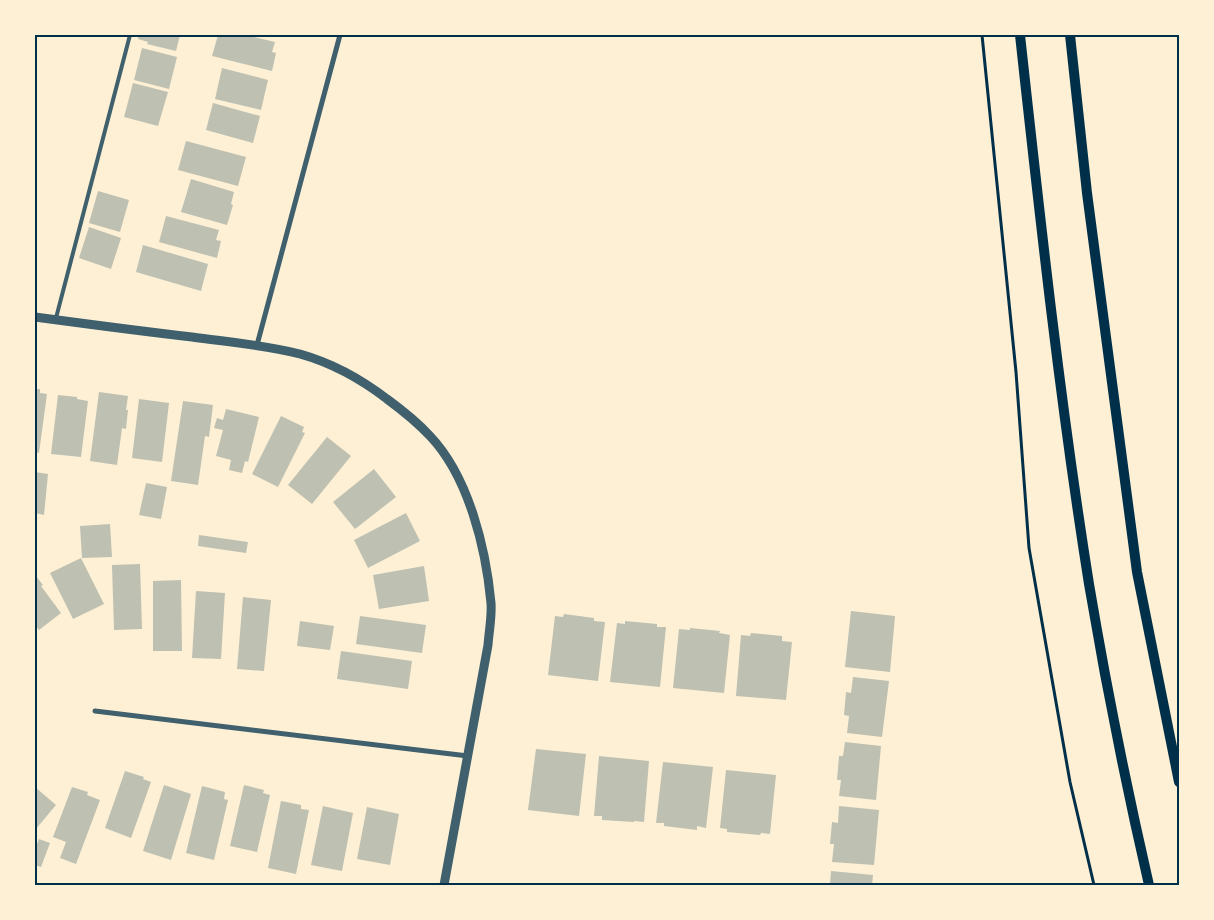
<svg xmlns="http://www.w3.org/2000/svg" width="1214" height="920" viewBox="0 0 1214 920" font-family="'Source Sans 3',sans-serif">
  <style>
    .building { fill: #bec0b2 }
    .lines { fill: none; stroke-linecap: round; stroke-linejoin: round }
    .path { stroke: #003049; stroke-width: 3 }
    .service { stroke: #3f606c; stroke-width: 4 }
    .minor { stroke: #3f606c; stroke-width: 5 }
    .tertiary { stroke: #3f606c; stroke-width: 9 }
    .secondary { stroke: #003049; stroke-width: 10 }
    .neatline { fill: none; stroke: #003049; stroke-width: 2 }
  </style>
  <rect width="100%" height="100%" fill="#fdf0d5"/>
  <g class="building">
    <path d="M139,35H180L176,51L147,44L148,42L138,39Z"/>
    <path d="M218,35H246L275,42L272,52L276,53L272,71L212,56Z"/>
    <path d="M142,48L177,57L169,89L134,80Z"/>
    <path d="M222,68L268,80L261,110L215,99Z"/>
    <path d="M133,83L168,92L158,126L124,117Z"/>
    <path d="M213,103L260,116L253,143L206,130Z"/>
    <path d="M186,141L246,157L238,186L178,170Z"/>
    <path d="M191,179L234,192L231,204L233,205L227,225L181,212Z"/>
    <path d="M98,191L129,200L120,232L89,223Z"/>
    <path d="M166,216L219,230L216,240L221,241L217,258L159,242Z"/>
    <path d="M89,227L121,238L111,269L79,258Z"/>
    <path d="M143,245L208,264L201,291L136,272Z"/>
    <path d="M35,389H40V393L47,394L39,453L35,452Z"/>
    <path d="M99,392L128,396L126,410H128L126,429L122,428L117,465L90,461Z"/>
    <path d="M58,395L77,397V399L88,401L81,457L51,454Z"/>
    <path d="M139,399L169,403L162,462L132,458Z"/>
    <path d="M183,401L213,405L209,437L205,436L198,485L171,481Z"/>
    <path d="M226,409L259,417L248,462L245,461L242,473L229,470L231,460L216,456L223,430L214,428L217,418L223,420Z"/>
    <path d="M281,416L304,427L302,432L305,433L278,487L252,474Z"/>
    <path d="M327,437L351,456L312,504L288,485Z"/>
    <path d="M374,469L396,497L355,529L333,502Z"/>
    <path d="M35,472L48,474L44,515L35,513Z"/>
    <path d="M146,483L167,487L161,519L139,515Z"/>
    <path d="M406,513L420,541L368,568L354,540Z"/>
    <path d="M110,524L112,557L82,558L80,526Z"/>
    <path d="M199,535L248,542L246,553L198,546Z"/>
    <path d="M81,558L104,604L73,619L50,573Z"/>
    <path d="M140,564L142,629L114,630L112,565Z"/>
    <path d="M424,566L429,601L379,609L373,575Z"/>
    <path d="M35,575L43,585L41,586L61,613L39,630L35,624Z"/>
    <path d="M181,580L182,651H153V581Z"/>
    <path d="M196,591L225,593L221,659L192,658Z"/>
    <path d="M243,597L271,600L264,671L237,669Z"/>
    <path d="M851,611L895,616L890,672L845,667Z"/>
    <path d="M564,614L594,618V621L605,622L598,681L548,675L555,616L563,617Z"/>
    <path d="M360,616L426,625L422,653L356,644Z"/>
    <path d="M300,621L334,626L330,650L297,646Z"/>
    <path d="M625,621L657,624V627H666L660,687L610,682L617,623L625,624Z"/>
    <path d="M690,628L720,631L719,633L730,635L724,693L673,688L679,629L690,630Z"/>
    <path d="M751,633L782,636V641L792,642L786,700L736,696L741,635L750,636Z"/>
    <path d="M341,651L412,661L408,689L337,679Z"/>
    <path d="M853,677L889,681L882,737L847,733L849,716L844,715L846,692L851,693Z"/>
    <path d="M845,742L881,746L876,800L839,796L841,780H837L839,756H843Z"/>
    <path d="M536,749L586,754L579,816L528,810Z"/>
    <path d="M599,756L649,761L644,822L634,821V822L602,820V816H594Z"/>
    <path d="M663,762L713,767L706,828L697,826V830L664,826V823H656Z"/>
    <path d="M726,770L776,775L770,834L761,833L760,835L727,832V829L720,828Z"/>
    <path d="M125,771L144,777L143,779L151,782L131,838L105,828Z"/>
    <path d="M164,785L191,794L171,860L143,851Z"/>
    <path d="M244,785L264,790L263,793L270,795L257,852L230,846Z"/>
    <path d="M202,786L225,792L224,799L228,800L214,860L186,853Z"/>
    <path d="M35,787L56,805L35,830Z"/>
    <path d="M72,787L88,792L87,795L100,800L76,864L60,858L66,842L53,837Z"/>
    <path d="M281,801L301,805V809L309,810L296,874L268,868Z"/>
    <path d="M323,806L353,813L342,871L311,865Z"/>
    <path d="M839,806L879,810L874,865L832,862L834,844H830L832,822L838,823Z"/>
    <path d="M367,807L399,814L390,865L357,859Z"/>
    <path d="M39,839L50,843L41,867L35,865V849Z"/>
    <path d="M831,871L873,875L872,885H830Z"/>
  </g>
  <g class="lines">
    <path class="path" d="M982,35L1016,372L1029,548L1070,782L1094,885"/>
    <path class="service" d="M56,318L130,35"/>
    <g class="minor">
      <path d="M257,345L340,35"/>
      <path d="M95,711L468,756"/>
    </g>
    <path class="tertiary" d="M35,317C87,324 140,331 192,337C228,342 265,345 300,354C332,363 361,379 387,399C402,410 417,422 430,436C469,477 486,549 491,603C492,617 489,631 488,645L444,885"/>
    <g class="secondary">
      <path d="M1020,35C1040,218 1060,402 1089,584C1106,685 1126,785 1149,885"/>
      <path d="M1070,35L1087,193L1137,572L1179,782"/>
    </g>
  </g>
  <rect width="1214" height="920" fill="none" stroke="#fdf0d5" stroke-width="72"/>
  <rect x="36" y="36" width="1142" height="848" class="neatline"/>
</svg>
